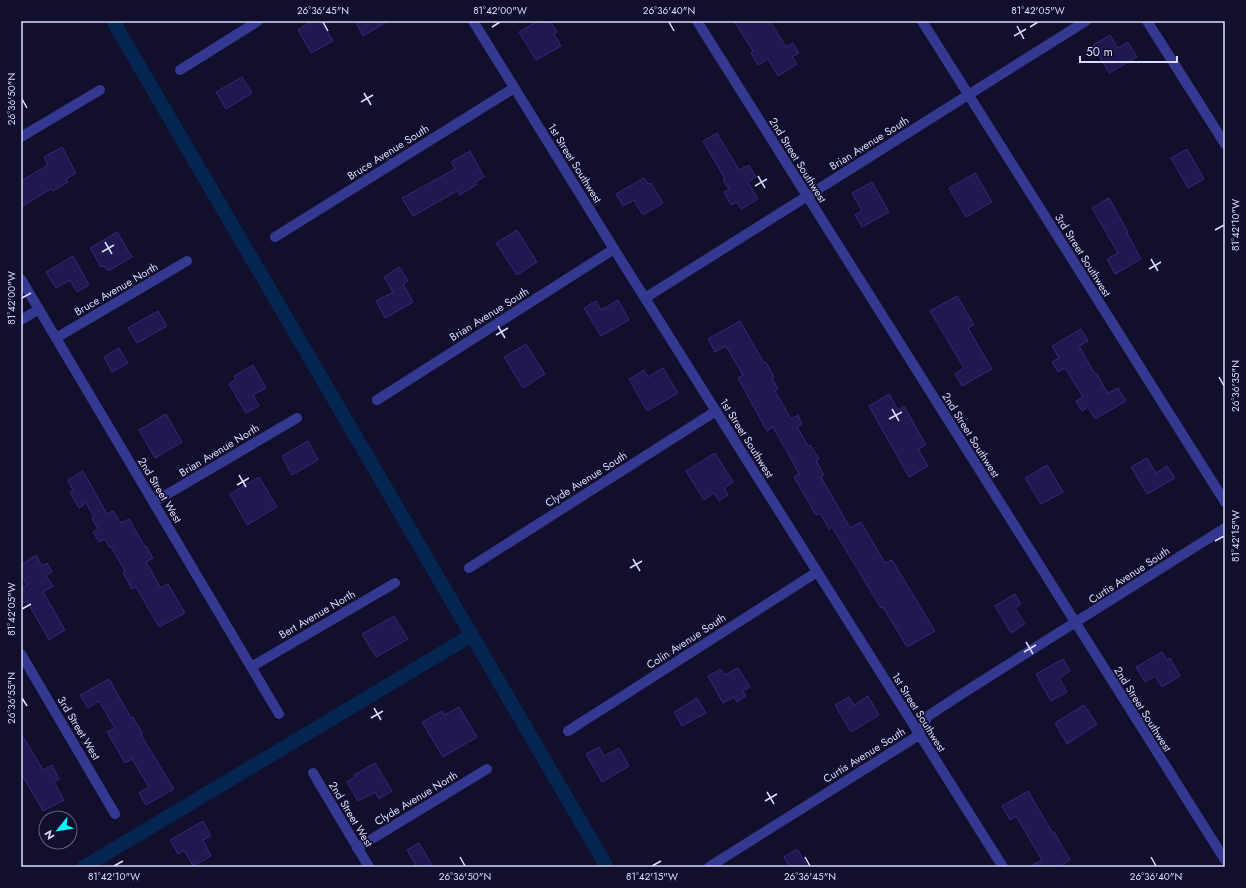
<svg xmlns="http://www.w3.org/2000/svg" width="1246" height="888" viewBox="0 0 1246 888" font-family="Jost,sans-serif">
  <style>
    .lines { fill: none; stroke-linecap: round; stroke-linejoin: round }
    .canal { stroke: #052650; stroke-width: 14 }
    .building { fill: #201950; stroke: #33287f }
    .minor { stroke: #353891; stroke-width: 10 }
    .ticks { fill: none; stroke: #dcdbff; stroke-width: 1.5 }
    .labels { text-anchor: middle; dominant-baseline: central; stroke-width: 3.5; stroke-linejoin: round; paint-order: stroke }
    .street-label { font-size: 11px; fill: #dcdbff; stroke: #120f2d }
    .neatline { fill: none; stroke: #dcdbff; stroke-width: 1.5 }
    .ticks-label { font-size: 10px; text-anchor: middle; fill: #dcdbff }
  </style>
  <rect width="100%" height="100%" fill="#120f2d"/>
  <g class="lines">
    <g class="canal">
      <path d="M113,21L607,867"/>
      <path d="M84,867L472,635"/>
    </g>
  </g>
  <g class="building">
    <path d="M312,21H321L333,41L311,53L298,30Z"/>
    <path d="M355,21H388L363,36Z"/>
    <path d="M538,21H550L557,32L554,34L561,46L536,60L519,32Z"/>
    <path d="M734,21H770L786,47L793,43L799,53L792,57L797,64L778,76L768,59L758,65L751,53L753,51Z"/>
    <path d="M1110,35L1118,48L1128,42L1137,57L1109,73L1093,45Z"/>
    <path d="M242,77L252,93L226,109L216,92Z"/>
    <path d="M717,133L739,170L749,165L756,177L748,182L758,199L741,209L737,202L731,205L724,192L729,189L723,180L725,179L703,141Z"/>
    <path d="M62,147L76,173L66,179L68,182L53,191L51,189L21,207V181L48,165L44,157Z"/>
    <path d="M1187,149L1204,179L1188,188L1171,158Z"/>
    <path d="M470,151L484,177L475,182L476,185L460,195L457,191L413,216L402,198L455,169L451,162Z"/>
    <path d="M975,173L992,202L966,217L949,188Z"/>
    <path d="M644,178L648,184L651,183L663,203L643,215L634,200L623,206L616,194Z"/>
    <path d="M872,182L889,212L862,227L855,215L862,211L852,193Z"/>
    <path d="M1109,198L1128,232L1127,233L1141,259L1115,274L1107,259L1118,253L1092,208Z"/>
    <path d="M517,230L537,262L517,275L496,243Z"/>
    <path d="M117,232L132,257L108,271L104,266L101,267L90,248Z"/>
    <path d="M73,256L89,285L77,292L70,280L56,288L46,272Z"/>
    <path d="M399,267L408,281L403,284L413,302L385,318L376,301L393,292L384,277Z"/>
    <path d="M957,296L974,325L968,328L992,369L962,386L955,374L964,368L930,311Z"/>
    <path d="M618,300L629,320L601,336L584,308L596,301L601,310Z"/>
    <path d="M158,311L167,326L137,343L128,328Z"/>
    <path d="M740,321L764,363L766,362L774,377L772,378L778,389L775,391L791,419L798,415L802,424L797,427L808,446L810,445L819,459L816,461L824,475L821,477L850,528L861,522L885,563L892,560L935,631L907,647L883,607L881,608L832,527L829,529L820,513L816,515L794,477L799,474L790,457L773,427L767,431L738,378L743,375L726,346L715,352L708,339Z"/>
    <path d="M1081,329L1088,341L1079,346L1095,374L1096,373L1108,393L1118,388L1126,401L1095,419L1088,407L1082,411L1076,401L1083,397L1065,368L1058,372L1052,362L1059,358L1052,346Z"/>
    <path d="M526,344L545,374L523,388L504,357Z"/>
    <path d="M119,348L128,363L112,372L104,357Z"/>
    <path d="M253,365L266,388L253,395L259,406L246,413L229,384L236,379L234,376Z"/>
    <path d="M663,368L678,393L647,411L629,379L644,370L648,377Z"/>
    <path d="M889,394L898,410L904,406L926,445L918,449L928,466L909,477L869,406Z"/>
    <path d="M166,414L182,442L155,458L139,430Z"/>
    <path d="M308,441L318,460L292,475L282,456Z"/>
    <path d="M715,453L733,482L724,488L728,495L719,501L714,493L704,500L686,471Z"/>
    <path d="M1147,458L1156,473L1167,466L1175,478L1147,494L1131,467Z"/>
    <path d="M1047,465L1063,492L1041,504L1025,478Z"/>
    <path d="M83,471L107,514L113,511L121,523L129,519L145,547L146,546L153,558L146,562L161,588L168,584L185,613L159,627L136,587L132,589L123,573L125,571L111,547L110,548L105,539L99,542L93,532L98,529L92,518L94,517L86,503L79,508L70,492L73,490L68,480Z"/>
    <path d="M259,477L277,507L247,525L230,494Z"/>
    <path d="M36,555L42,566L47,563L52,572L46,575L53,586L43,592L65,630L49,640L27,601L21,604V589L27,585L21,575V565Z"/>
    <path d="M1015,594L1021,604L1015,608L1025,624L1011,633L995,606Z"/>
    <path d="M394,616L408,639L376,657L362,634Z"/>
    <path d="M1162,652L1167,660L1170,658L1180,676L1162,687L1155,676L1145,682L1136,667Z"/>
    <path d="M1063,659L1070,671L1059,678L1067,692L1051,701L1036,674Z"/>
    <path d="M738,668L750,687L743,691L746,696L737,702L734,697L723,703L708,676L721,669L725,675Z"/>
    <path d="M109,679L131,718L133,717L143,734L141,735L174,789L146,805L139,793L149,787L132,759L125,763L107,732L115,728L99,701L88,708L80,695Z"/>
    <path d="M868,696L879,715L851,732L835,705L849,697L854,705Z"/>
    <path d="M697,698L706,713L682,726L674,712Z"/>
    <path d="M1084,705L1097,724L1067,744L1055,723Z"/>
    <path d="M459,707L477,737L443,757L422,722L442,711L444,715Z"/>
    <path d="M21,733L43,770L52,765L59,779L54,782L64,800L43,811L21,773Z"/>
    <path d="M599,747L604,756L619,748L629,766L602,782L586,754Z"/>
    <path d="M375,763L392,791L379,799L375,792L358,801L347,782L355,777L354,775Z"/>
    <path d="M1028,791L1052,832H1054L1070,860L1058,867H1029L1042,860L1016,816L1010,820L1002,806Z"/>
    <path d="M203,821L211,836L203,840L211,856L193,866L184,850L178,854L170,840Z"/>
    <path d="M419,843L433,867H417L407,850Z"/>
    <path d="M797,849L808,867H790L784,857Z"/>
  </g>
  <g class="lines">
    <g class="minor">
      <path d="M473,21L614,249L1003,867"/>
      <path d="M697,21L1225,860"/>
      <path d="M922,21L1225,502"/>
      <path d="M1147,21L1225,144"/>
      <path d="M180,70L258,21"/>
      <path d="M21,137L100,90"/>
      <path d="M275,237L514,88"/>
      <path d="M21,279L279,714"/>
      <path d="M645,298L1086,21"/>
      <path d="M21,320L39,309"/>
      <path d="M56,338L187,261"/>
      <path d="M377,400L614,249"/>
      <path d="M154,502L297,418"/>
      <path d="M469,568L716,411"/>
      <path d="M21,654L115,814"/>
      <path d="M251,667L395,583"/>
      <path d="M568,731L817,572"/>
      <path d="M313,773L369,867"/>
      <path d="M357,848L487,769"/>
      <path d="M709,867L919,735L928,716L960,695L1225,528"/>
    </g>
  </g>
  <path class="ticks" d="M323,22L328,31M669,22L674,31M1017,26L1024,39M492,27L500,22M1030,27L1038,22M1014,36L1026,29M364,93L371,105M22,99L27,108M361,102L373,95M758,176L765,188M755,186L767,179M1215,230L1224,225M105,242L112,254M102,252L114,245M1151,259L1158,271M1149,269L1161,262M22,298L31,293M498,326L505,338M496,335L508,328M1219,377L1224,386M892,409L899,421M889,419L902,412M239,475L246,487M237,485L249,478M1215,541L1224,536M633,559L640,571M630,568L642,561M22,609L31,604M1026,642L1033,654M1024,652L1036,645M22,698L27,706M374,708L381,720M371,718L383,711M767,792L774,804M765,801L777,794M460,857L465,866M805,857L810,866M1151,857L1156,866M114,866L123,861M652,866L661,861"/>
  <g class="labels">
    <g class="street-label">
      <text transform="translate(869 143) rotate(-32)">Brian Avenue South</text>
      <text transform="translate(388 152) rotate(-32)">Bruce Avenue South</text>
      <text transform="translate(798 160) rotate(58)">2nd Street Southwest</text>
      <text transform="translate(575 163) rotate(58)">1st Street Southwest</text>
      <text transform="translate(1083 255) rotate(58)">3rd Street Southwest</text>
      <text transform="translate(116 289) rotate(-30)">Bruce Avenue North</text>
      <text transform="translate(489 314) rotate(-32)">Brian Avenue South</text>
      <text transform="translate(971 435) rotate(58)">2nd Street Southwest</text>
      <text transform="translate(747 438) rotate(58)">1st Street Southwest</text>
      <text transform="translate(219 450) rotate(-31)">Brian Avenue North</text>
      <text transform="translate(586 479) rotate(-32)">Clyde Avenue South</text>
      <text transform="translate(160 490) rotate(59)">2nd Street West</text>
      <text transform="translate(1129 575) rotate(-33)">Curtis Avenue South</text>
      <text transform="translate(317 614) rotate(-30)">Bert Avenue North</text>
      <text transform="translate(686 641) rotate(-33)">Colin Avenue South</text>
      <text transform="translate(1143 709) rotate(58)">2nd Street Southwest</text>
      <text transform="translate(919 712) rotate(58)">1st Street Southwest</text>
      <text transform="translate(79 728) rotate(59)">3rd Street West</text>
      <text transform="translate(864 755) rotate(-32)">Curtis Avenue South</text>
      <text transform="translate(416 798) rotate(-31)">Clyde Avenue North</text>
      <text transform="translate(351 814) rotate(59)">2nd Street West</text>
    </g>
  </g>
  <rect width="1246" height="888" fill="none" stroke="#120f2d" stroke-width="44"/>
  <g transform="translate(58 830) rotate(240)"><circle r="19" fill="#120f2d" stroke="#636181"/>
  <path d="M0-3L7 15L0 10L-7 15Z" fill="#07f8ff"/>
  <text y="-6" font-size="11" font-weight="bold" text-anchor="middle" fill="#dcdbff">N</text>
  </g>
  <path d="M1080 56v6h97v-6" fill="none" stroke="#dcdbff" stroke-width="2"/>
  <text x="1086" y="56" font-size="12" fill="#dcdbff" stroke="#120f2d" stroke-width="3" paint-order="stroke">50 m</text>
  <rect x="22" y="22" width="1202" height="844" class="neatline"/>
  <g class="ticks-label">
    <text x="323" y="14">26°36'45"N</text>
    <text x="500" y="14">81°42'00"W</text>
    <text x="669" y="14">26°36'40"N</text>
    <text x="1038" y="14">81°42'05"W</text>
    <text transform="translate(11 99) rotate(-90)" y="4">26°36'50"N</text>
    <text transform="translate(1235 225) rotate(-90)" y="4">81°42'10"W</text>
    <text transform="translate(11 298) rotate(-90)" y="4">81°42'00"W</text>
    <text transform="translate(1235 386) rotate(-90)" y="4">26°36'35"N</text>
    <text transform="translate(1235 536) rotate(-90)" y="4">81°42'15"W</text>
    <text transform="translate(11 609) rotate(-90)" y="4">81°42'05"W</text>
    <text transform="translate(11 698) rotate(-90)" y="4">26°36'55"N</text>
    <text x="114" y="880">81°42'10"W</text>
    <text x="465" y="880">26°36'50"N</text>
    <text x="652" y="880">81°42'15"W</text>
    <text x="810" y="880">26°36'45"N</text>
    <text x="1156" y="880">26°36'40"N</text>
  </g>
</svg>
